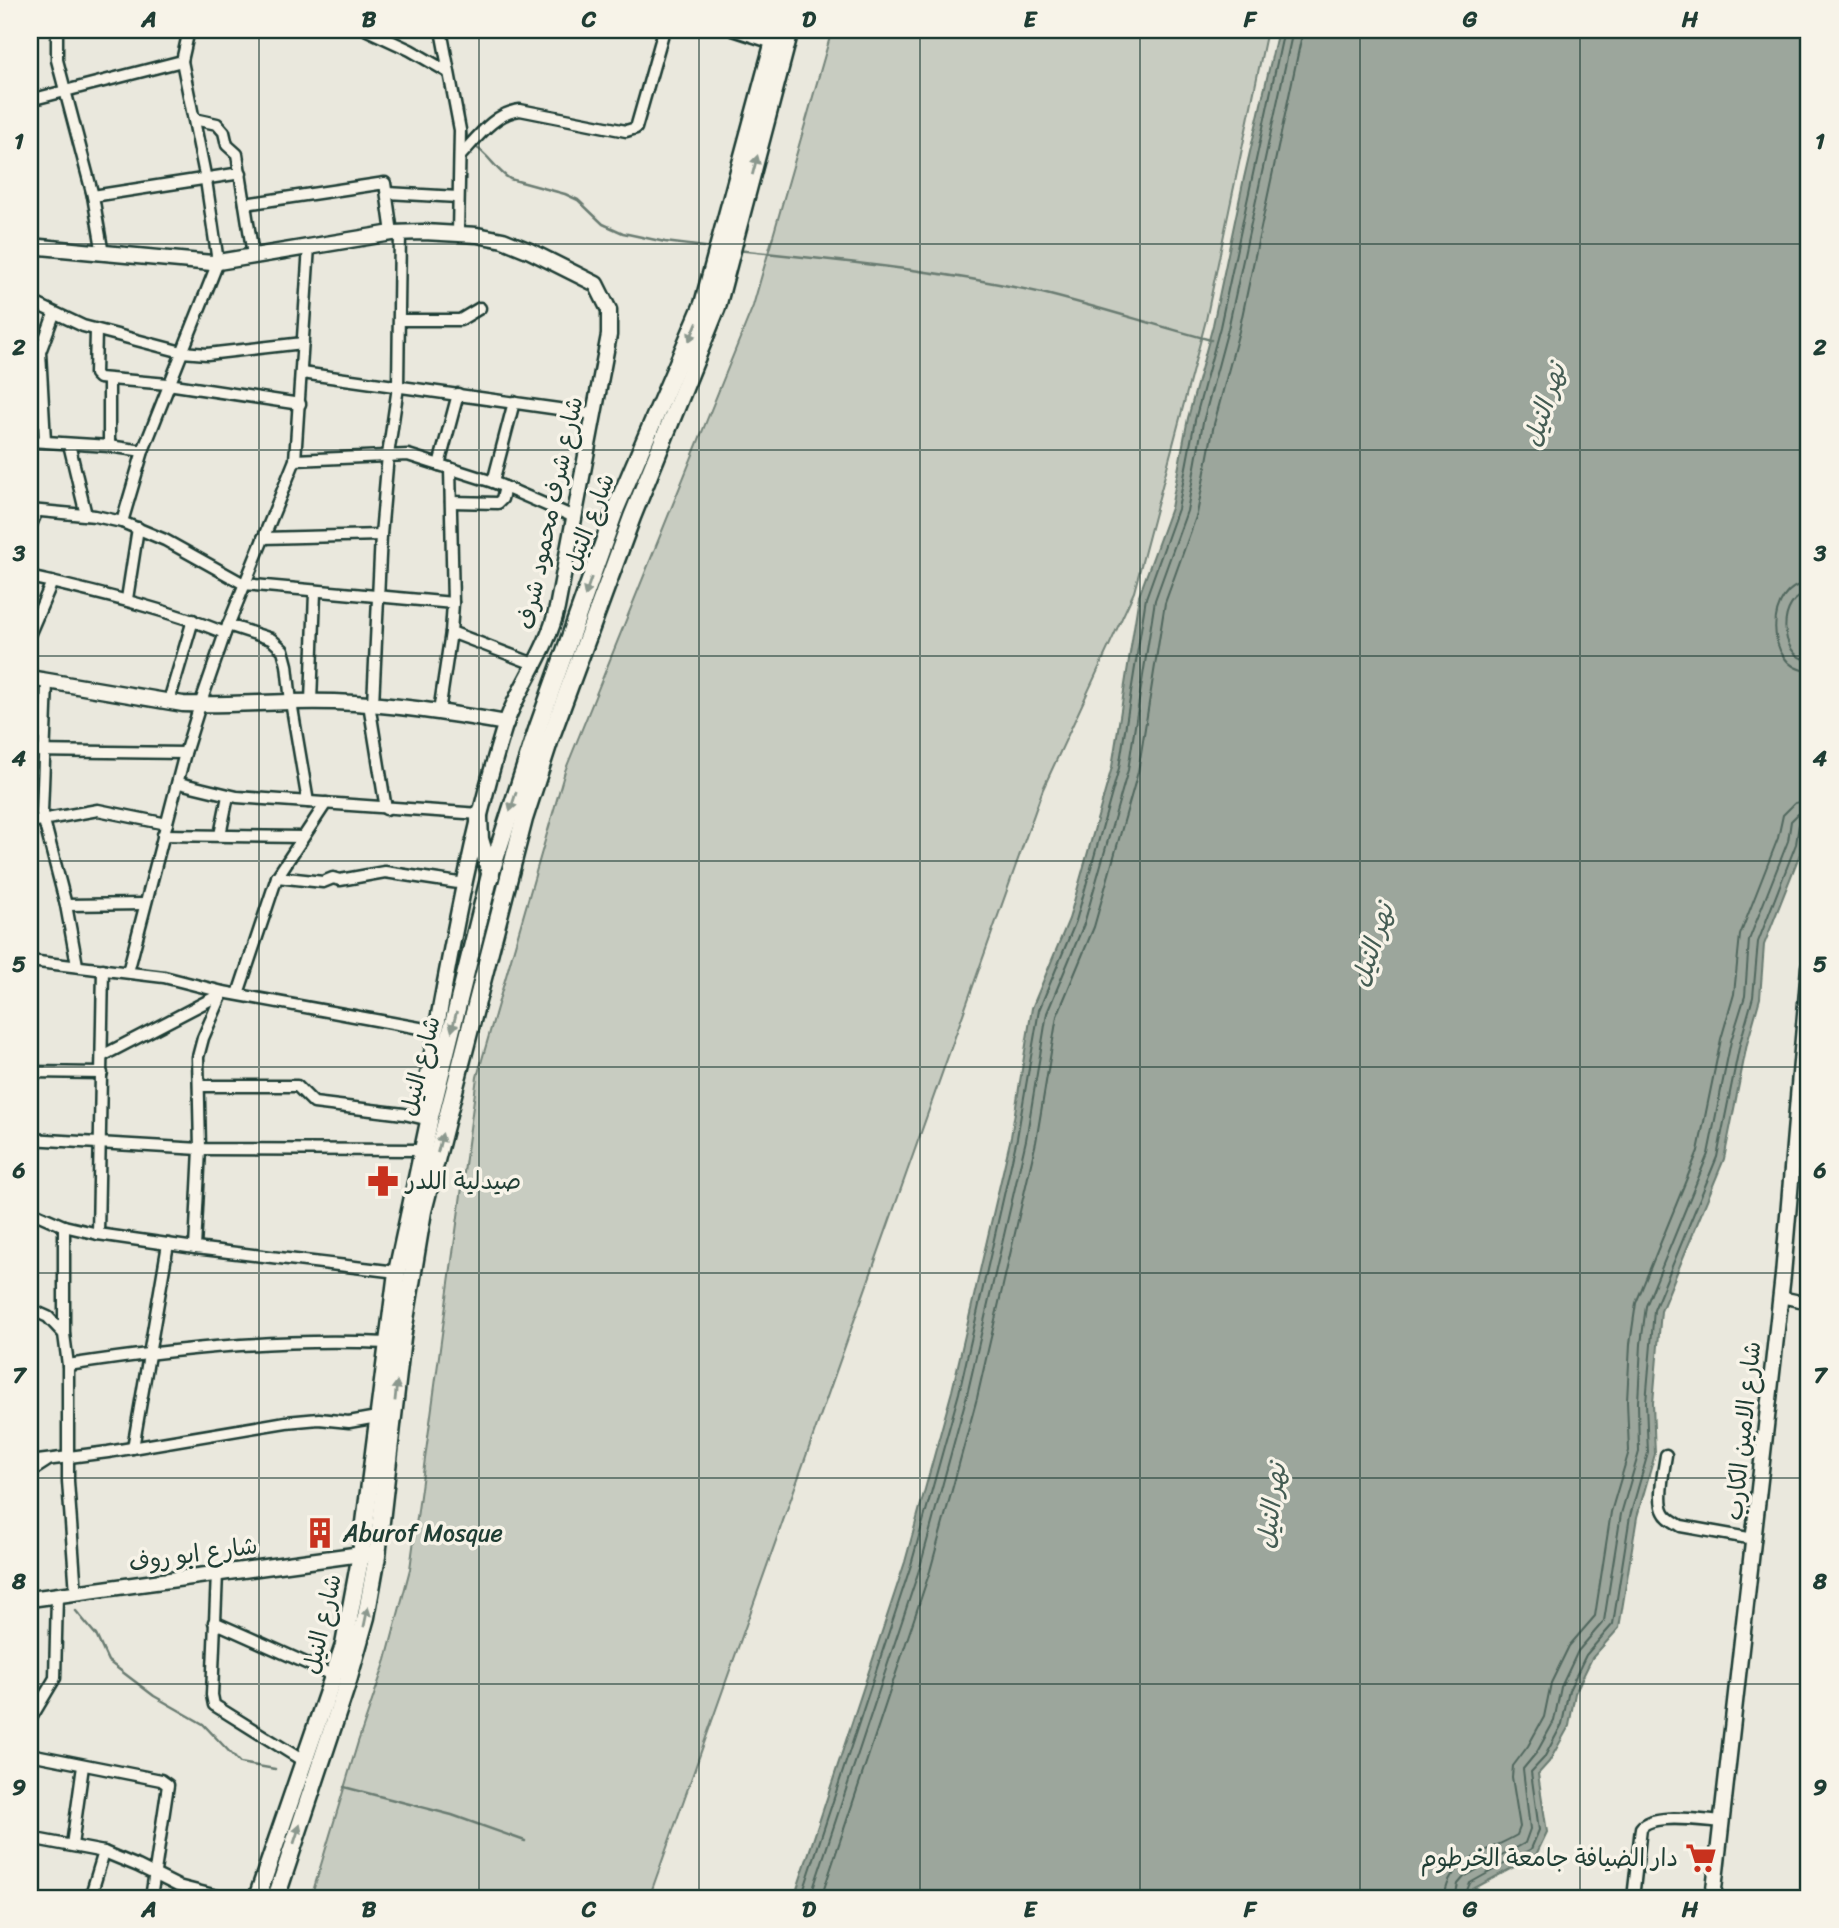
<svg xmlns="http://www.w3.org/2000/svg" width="1839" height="1928" viewBox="0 0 1839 1928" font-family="Sriracha,'Playpen Sans Arabic',sans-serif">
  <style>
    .green { fill: #c8ccc1; stroke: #74847a; stroke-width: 2 }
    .water { fill: #9ca69c; stroke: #6a7c72; stroke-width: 2 }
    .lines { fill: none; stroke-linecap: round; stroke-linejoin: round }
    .shore { stroke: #51675e; stroke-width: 2 }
    .stream { stroke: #6a7c72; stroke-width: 2.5 }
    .street-casing { stroke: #1f3d34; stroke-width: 15 }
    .secondary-casing { stroke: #1f3d34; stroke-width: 19 }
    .primary-casing { stroke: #1f3d34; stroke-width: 21 }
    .street { stroke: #f7f3e8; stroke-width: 10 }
    .secondary { stroke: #f7f3e8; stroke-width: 14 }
    .primary { stroke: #f7f3e8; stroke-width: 16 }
    .oneway { fill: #8b988e }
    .grid { fill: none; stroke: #1f3d34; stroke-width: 2; stroke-opacity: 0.55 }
    .labels { text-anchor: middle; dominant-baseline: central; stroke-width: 7; stroke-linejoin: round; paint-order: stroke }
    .street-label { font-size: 24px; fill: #1f3d34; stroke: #f7f3e8 }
    .poi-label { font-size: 24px; fill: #1f3d34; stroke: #f7f3e8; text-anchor: start }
    .water-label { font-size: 26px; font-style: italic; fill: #445c53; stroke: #f7f3e8 }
    .neatline { fill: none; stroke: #1f3d34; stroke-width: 2.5 }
    .grid-label { font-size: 23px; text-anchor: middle; font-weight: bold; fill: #1f3d34 }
  </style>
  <rect width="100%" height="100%" fill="#eae8dd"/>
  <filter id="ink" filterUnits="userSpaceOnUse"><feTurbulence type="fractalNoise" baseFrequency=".0143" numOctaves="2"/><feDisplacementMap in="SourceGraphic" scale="14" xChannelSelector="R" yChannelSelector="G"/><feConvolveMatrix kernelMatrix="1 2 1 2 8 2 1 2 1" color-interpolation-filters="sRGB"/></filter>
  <g filter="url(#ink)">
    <path class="green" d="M832,30H1267L1206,320L1134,592L1043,789L649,1898H311L358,1742L386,1660L410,1569L477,1077L565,771L753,306Z"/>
    <path class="water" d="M1278,30H1809V607L1804,612C1802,624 1800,638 1809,647V806L1803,846L1764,945L1760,998L1747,1044L1724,1159L1661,1311L1653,1403L1655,1454L1637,1517L1619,1628L1592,1658L1575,1693L1569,1726L1549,1762L1538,1774L1547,1832L1536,1855L1473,1889L1470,1898H794L905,1562L952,1391L1011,1137L1032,1008L1069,919L1112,767L1139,596L1171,508L1188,418L1213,325L1244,178Z"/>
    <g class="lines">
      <g class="shore">
        <path d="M1809,583C1764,585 1764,669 1809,671"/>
        <path d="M1809,594C1777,596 1778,658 1809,660"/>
        <path d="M801,1898L911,1565L959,1393L1017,1138L1039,1010L1076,921L1119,768L1146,598L1178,509L1195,420L1220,327L1284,30"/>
        <path d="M810,1898L920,1567L967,1395L1026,1140L1047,1013L1084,924L1128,770L1155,600L1187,511L1203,422L1228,329L1293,30"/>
        <path d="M821,1898L930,1571L977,1398L1036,1142L1057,1016L1094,927L1138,772L1165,603L1197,514L1214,424L1239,331L1303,30"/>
        <path d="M1445,1898C1446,1861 1490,1851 1517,1835L1520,1827L1512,1777L1513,1766L1528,1746L1544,1717L1551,1683L1569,1646L1595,1616L1611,1512L1629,1451L1627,1401L1630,1344L1636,1303L1698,1151L1721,1039L1734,994L1740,935L1778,838L1783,815L1795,803L1809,800"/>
        <path d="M1455,1898L1458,1884L1464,1877L1525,1843L1530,1829L1523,1769L1537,1752L1554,1721L1561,1687L1578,1651L1604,1621L1621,1514L1639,1452L1638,1402L1641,1344L1646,1306L1708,1154L1731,1041L1745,996L1749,940L1788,841L1791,821L1798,814L1809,811"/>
        <path d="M1464,1898L1470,1883L1531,1849L1539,1830L1531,1772L1544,1758L1562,1724L1569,1690L1586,1655L1613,1624L1630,1516L1648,1453L1646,1402L1654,1310L1717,1157L1740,1043L1753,997L1758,942L1796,844L1799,825L1804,820H1809"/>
      </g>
      <g class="stream">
        <path d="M463,108L464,125L469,142"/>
        <path d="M474,146C489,154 496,171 510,179L565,194L578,200L603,224L623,233L665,242L713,248"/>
        <path d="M737,250C839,261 941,270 1042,293C1099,307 1154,325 1211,340"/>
        <path d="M76,1611L96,1635L108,1661L154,1696L203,1724L240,1763L275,1769"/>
        <path d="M344,1787L452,1815L525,1841"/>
      </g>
      <defs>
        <g id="street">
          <path d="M57,30V60L93,196L103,254"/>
          <path d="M367,30L410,50L448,72"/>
          <path d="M441,30L460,130L458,233"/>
          <path d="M733,30L773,43"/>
          <path d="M30,100L182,61L189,30"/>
          <path d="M194,119L217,124L224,132L227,145L237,154L253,255"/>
          <path d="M460,156C477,138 494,113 520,110L626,131L636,128L664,30"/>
          <path d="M387,193L458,197"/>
          <path d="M93,196L241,173"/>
          <path d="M245,204L385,183L392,233"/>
          <path d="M30,301L83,326L182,352L207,354L303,343"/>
          <path d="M400,320H460L480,308"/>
          <path d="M96,330L95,374L99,378L168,384L300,404"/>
          <path d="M302,373L594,414"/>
          <path d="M109,380V446"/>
          <path d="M30,441L109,446L143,451"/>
          <path d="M45,441L40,352L54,314"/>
          <path d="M69,444L86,515"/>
          <path d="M295,460L408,455L493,482L574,517"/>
          <path d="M439,465L458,394"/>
          <path d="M450,468L453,603"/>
          <path d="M493,482L514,402"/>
          <path d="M451,502L498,503L502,499L505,487"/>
          <path d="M30,510L95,516L122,522L165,540L244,584L453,603L451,632L534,664"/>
          <path d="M122,522L143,451L218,262L206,180L182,61"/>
          <path d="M30,527L37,511"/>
          <path d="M263,538L381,535"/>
          <path d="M30,577C96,593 161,607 225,633"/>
          <path d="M127,599L138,528"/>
          <path d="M228,625L271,639L283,650L287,665L291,702L308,802"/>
          <path d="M30,633L52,582"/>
          <path d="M47,682L42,813L66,905L77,965"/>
          <path d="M169,701L193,620"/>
          <path d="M311,702L315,592"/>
          <path d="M369,704L386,809"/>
          <path d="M373,704L381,535L388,455L398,387L400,232"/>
          <path d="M439,712L451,632"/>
          <path d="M30,751L185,753"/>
          <path d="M179,783L237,797L480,814"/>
          <path d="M30,822L98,810L167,824"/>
          <path d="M163,835L303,837"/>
          <path d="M220,835L228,796"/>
          <path d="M277,877L323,882L333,878L340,880L385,872L465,884"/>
          <path d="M66,905L145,904"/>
          <path d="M30,961L164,977L223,992L436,1031"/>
          <path d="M128,972L185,753L200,705L225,633L295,460L309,246"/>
          <path d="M238,994L277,877L326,803"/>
          <path d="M102,1056L223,993"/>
          <path d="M30,1072L102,1073"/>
          <path d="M199,1086H297L314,1103L404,1114L430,1120"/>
          <path d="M30,1139L200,1149L424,1150"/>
          <path d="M30,1211L64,1226L98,1234L195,1248L397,1272"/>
          <path d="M98,1234L103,969"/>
          <path d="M195,1248L200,1149L198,1057L203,1038L223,992"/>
          <path d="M1781,1297L1809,1303"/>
          <path d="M30,1309L48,1317L64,1334L68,1365V1481L76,1593"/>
          <path d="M64,1334V1226"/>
          <path d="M68,1365C175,1348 280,1338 387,1343"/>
          <path d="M133,1448L168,1244"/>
          <path d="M1666,1455C1664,1469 1657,1500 1664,1512C1667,1519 1675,1522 1681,1526L1754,1539"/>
          <path d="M30,1462L108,1452L286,1422L319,1419L349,1422L377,1417"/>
          <path d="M30,1472L47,1461"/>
          <path d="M217,1573L212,1695L214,1705L305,1762"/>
          <path d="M214,1622L335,1676"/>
          <path d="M30,1720L55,1678L57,1595"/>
          <path d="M30,1754L161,1780L168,1785L151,1898"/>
          <path d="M30,1838L104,1852L138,1866L178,1886L225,1898"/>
          <path d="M72,1845L83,1766"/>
          <path d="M90,1898L104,1852"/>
          <path d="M1633,1898L1641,1828C1652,1812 1704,1821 1723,1822"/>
        </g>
        <g id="secondary">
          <path d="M30,246L212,263L392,233L424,232L477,235L503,240L530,251L596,284L609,310V335L557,608C547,654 515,690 502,735C467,849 448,968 426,1085L424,1103L430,1117"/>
          <path d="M30,678L183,704C234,706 284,700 334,702C392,704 449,713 506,723"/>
          <path d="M30,1599L361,1554L372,1555"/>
          <path d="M1713,1898L1783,1275L1809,967"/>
        </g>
        <g id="primary">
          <path d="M479,818L480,839L491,876"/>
          <path d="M257,1898L344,1645L361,1554L397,1272L430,1117L490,875L537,730L616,508L703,304L777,30"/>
          <path d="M276,1898L348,1681L366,1617L377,1556L402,1338L423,1211L524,819L550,739L632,517L717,307L790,30"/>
        </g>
      </defs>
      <use href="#street" class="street-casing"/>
      <use href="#secondary" class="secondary-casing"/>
      <use href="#primary" class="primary-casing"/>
      <use href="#street" class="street"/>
      <use href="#secondary" class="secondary"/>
      <use href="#primary" class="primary"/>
    </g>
    <defs><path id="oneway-solid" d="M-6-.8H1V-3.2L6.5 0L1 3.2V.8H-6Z" transform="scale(1.75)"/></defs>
    <g class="oneway">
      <use href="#oneway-solid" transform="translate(755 165) rotate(-75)"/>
      <use href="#oneway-solid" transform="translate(693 332) rotate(113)"/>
      <use href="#oneway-solid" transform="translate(588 587) rotate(109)"/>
      <use href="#oneway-solid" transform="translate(513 802) rotate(108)"/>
      <use href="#oneway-solid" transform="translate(454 1022) rotate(104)"/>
      <use href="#oneway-solid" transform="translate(440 1143) rotate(-76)"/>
      <use href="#oneway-solid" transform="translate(396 1391) rotate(-84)"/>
      <use href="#oneway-solid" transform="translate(366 1617) rotate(-78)"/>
      <use href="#oneway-solid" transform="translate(297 1834) rotate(-72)"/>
    </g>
  </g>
  <path class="grid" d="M259,30V1898M479,30V1898M699,30V1898M920,30V1898M1140,30V1898M1360,30V1898M1580,30V1898M30,244H1809M30,450H1809M30,656H1809M30,861H1809M30,1067H1809M30,1273H1809M30,1478H1809M30,1684H1809"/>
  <defs>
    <symbol id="pharmacy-bare" viewBox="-9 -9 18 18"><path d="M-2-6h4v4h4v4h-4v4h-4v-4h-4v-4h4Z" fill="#c8321e" stroke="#f7f3e8" stroke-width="2.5" paint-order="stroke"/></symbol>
    <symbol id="building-bare" viewBox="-9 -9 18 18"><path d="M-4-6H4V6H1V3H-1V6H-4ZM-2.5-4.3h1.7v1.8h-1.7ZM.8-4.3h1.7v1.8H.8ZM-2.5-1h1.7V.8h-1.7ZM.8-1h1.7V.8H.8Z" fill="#c8321e" stroke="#f7f3e8" stroke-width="2.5" paint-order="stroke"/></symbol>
    <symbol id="supermarket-bare" viewBox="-9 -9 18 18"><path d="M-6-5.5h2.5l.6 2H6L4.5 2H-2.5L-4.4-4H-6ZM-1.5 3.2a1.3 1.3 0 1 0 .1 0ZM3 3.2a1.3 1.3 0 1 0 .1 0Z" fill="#c8321e" stroke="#f7f3e8" stroke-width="2.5" paint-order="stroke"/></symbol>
  </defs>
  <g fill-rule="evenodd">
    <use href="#pharmacy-bare" x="361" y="1159" width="44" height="44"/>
    <use href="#building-bare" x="298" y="1511" width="44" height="44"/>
    <use href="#supermarket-bare" x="1679" y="1836" width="44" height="44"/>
  </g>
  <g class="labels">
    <g class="street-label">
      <text transform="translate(550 513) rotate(-78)">شارع شرف محمود شرف</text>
      <text transform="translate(589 522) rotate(-69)">شارع النيل</text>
      <text transform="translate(420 1066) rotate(-76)">شارع النيل</text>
      <text transform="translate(1743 1431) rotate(-84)">شارع الامين الكارب</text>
      <text transform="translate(193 1554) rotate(-8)">شارع ابو روف</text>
      <text transform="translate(322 1624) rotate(-77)">شارع النيل</text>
    </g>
    <g class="poi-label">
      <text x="406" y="1181">صيدلية اللدر</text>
      <text x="343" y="1533">Aburof Mosque</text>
      <text x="1678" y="1858" text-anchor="end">دار الضيافة جامعة الخرطوم</text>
    </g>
    <g class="water-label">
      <text transform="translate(1544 405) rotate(-72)">نهر النيل</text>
      <text transform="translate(1372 945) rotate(-72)">نهر النيل</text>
      <text transform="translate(1271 1506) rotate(-82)">نهر النيل</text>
    </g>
  </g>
  <rect width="1839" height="1928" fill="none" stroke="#f7f3e8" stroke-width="77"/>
  <rect x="38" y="38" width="1762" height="1852" class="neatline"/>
  <g class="grid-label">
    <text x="149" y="27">A</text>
    <text x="369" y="27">B</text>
    <text x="589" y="27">C</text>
    <text x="809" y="27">D</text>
    <text x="1030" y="27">E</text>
    <text x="1250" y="27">F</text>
    <text x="1470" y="27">G</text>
    <text x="1690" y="27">H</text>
    <text x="19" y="149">1</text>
    <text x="1820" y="149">1</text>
    <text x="19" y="355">2</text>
    <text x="1820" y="355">2</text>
    <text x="19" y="561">3</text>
    <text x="1820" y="561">3</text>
    <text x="19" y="766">4</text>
    <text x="1820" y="766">4</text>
    <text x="19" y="972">5</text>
    <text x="1820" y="972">5</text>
    <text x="19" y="1178">6</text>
    <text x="1820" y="1178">6</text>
    <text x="19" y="1383">7</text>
    <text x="1820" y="1383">7</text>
    <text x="19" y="1589">8</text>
    <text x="1820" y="1589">8</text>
    <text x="19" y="1795">9</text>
    <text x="1820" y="1795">9</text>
    <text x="149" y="1917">A</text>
    <text x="369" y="1917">B</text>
    <text x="589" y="1917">C</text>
    <text x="809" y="1917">D</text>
    <text x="1030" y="1917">E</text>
    <text x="1250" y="1917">F</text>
    <text x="1470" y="1917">G</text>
    <text x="1690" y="1917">H</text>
  </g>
</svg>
